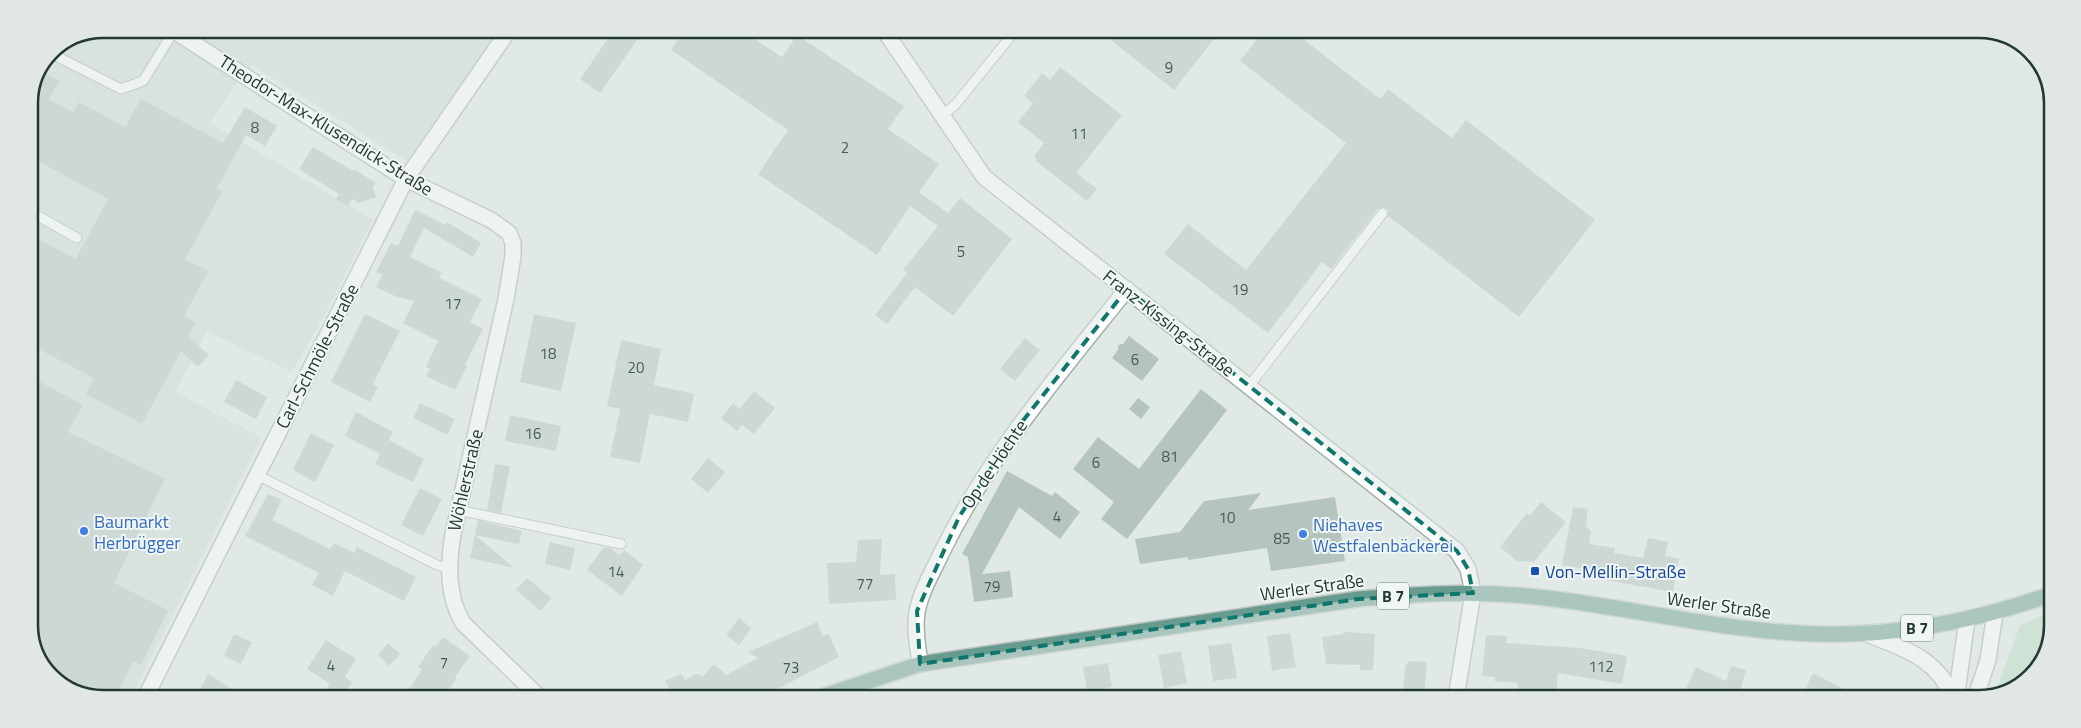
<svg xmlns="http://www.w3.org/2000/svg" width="2081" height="728" viewBox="0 0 2081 728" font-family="'Titillium Web',sans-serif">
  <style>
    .built { fill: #ced9d4 }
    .green { fill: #bad9c3 }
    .building { fill: #b5c4be }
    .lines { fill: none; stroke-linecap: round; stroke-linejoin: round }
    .lane-casing { stroke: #a3b0ac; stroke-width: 11 }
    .street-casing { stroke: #a3b0ac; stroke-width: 18 }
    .primary-casing { stroke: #bdc3c2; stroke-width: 18 }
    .lane { stroke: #fff; stroke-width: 9 }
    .street { stroke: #fff; stroke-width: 15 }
    .primary { stroke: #689b8f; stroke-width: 15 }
    .marked { fill: none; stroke: #0f766e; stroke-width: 4; stroke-dasharray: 10 6; stroke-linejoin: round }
    .shop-dot { fill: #3f7fe0; stroke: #f0f6f3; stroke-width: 2 }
    .transit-dot { fill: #1a4fb4; stroke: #f0f6f3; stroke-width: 2 }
    .labels { text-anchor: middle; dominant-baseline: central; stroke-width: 4; stroke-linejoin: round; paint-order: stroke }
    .number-label { font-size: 15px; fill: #475b55 }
    .shield { fill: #f0f6f3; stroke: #60716c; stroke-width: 1 }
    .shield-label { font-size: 16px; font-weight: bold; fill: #223832 }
    .street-label { font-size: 18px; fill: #223832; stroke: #f0f6f3 }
    .shop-label { font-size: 18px; fill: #366cbe; stroke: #f0f6f3; text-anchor: start }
    .transit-label { font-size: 18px; fill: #164399; stroke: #f0f6f3; text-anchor: start }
    .rim { fill: none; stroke: #223832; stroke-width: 2.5 }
  </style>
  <rect width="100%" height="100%" fill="#e0e9e5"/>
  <path class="built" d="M103,29L501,30L413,159L405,160L252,65L232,89L210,123L373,220L323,318L292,372L207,331L175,392L261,437L132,696L79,695L44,671L29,630V98L51,50Z"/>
  <path class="green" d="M2049,613L2048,649L2023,684L1995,694L2020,625Z"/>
  <g class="building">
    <path d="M614,30H644L600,93L580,79Z"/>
    <path d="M685,30H741L782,57L797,35L904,106L888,129L939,164L919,192L948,213L960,198L1012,239L953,316L915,287L887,324L875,315L907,273L903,270L938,226L910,206L877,255L758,174L788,130L671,50Z"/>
    <path d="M1118,31H1220L1174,90L1111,40Z"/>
    <path d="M1263,31H1293L1380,99L1388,89L1452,138L1466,120L1595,220L1519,317L1388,216L1389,210L1384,207L1378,209L1331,269L1322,262L1268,333L1164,254L1188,224L1246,270L1346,143L1240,61Z"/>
    <path d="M1060,67L1122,115L1076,173L1097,189L1087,201L1036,161L1035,155L1044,143L1018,122L1033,103L1024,96L1042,73L1050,80Z"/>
    <path d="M41,71L59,81L49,99L73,112L79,102L125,127L141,99L223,143L245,107L277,126L265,146L246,135L217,188L222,192L185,259L208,271L184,316L196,323L188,336L209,355L198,367L181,351L142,424L86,394L94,378L29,344V235L76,259L108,199L29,156V98Z"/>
    <path d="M313,147L353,171L354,169L376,183L373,187L376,197L359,203L352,199L348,206L336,199L339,194L299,169Z"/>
    <path d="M415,210L446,225L447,222L481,243L473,257L424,228L410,257L442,273L439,278L482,299L470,322L483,329L465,365L467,366L455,390L426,376L430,369L426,367L438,341L403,323L414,301L395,296L376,287L382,275L376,272L391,243L398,246Z"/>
    <path d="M365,314L400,331L373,384L378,387L370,402L331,382Z"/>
    <path d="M534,314L576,323L561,391L520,382Z"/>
    <path d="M1129,336L1159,359L1142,381L1112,358L1118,350V345L1123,344Z"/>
    <path d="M1025,338L1040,350L1015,381L1000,369Z"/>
    <path d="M621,340L661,349L654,385L694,394L688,422L650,414L640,463L610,457L620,409L607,406Z"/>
    <path d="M29,376L83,405L68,432L165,479L114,583L168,610L141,665L133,661L116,695H79L44,670L29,630Z"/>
    <path d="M236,380L267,397L256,419L224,402Z"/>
    <path d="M1201,389L1227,410L1127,539L1101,519L1114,502L1073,469L1098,437L1139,469Z"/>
    <path d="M754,391L775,408L754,434L742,425L737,431L721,418L733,403L740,409Z"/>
    <path d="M1138,398L1150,407L1141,419L1129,409Z"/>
    <path d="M420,403L455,419L447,435L413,418Z"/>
    <path d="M356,412L393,432L389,440L424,459L413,482L375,464L380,454L345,436Z"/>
    <path d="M510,415L561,426L556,451L505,441Z"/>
    <path d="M311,433L334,445L315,482L293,470Z"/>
    <path d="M708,458L725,472L708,493L691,479Z"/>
    <path d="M495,464L510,466L501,513L487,510Z"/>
    <path d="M1007,471L1052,496L1055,492L1080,512L1060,539L1019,507L982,574L1010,571L1013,597L974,602L968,557L962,554Z"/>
    <path d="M420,488L442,499L423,536L401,525Z"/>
    <path d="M1261,493L1248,510L1335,497L1345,561L1271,571L1267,548L1188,560V557L1140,564L1135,539L1180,532L1204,501Z"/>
    <path d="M268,494L282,500L272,520L330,549L334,543L354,553L357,547L416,577L404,601L345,571L333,596L312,585L319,573L245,536Z"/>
    <path d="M1541,502L1566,522L1534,562L1517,561L1500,547L1527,513L1530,515Z"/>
    <path d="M1573,507L1588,509L1586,525L1591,532L1589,544L1615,548L1614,553L1643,558L1648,538L1668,542L1665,556L1679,559L1673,592L1599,579L1601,572L1562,565Z"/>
    <path d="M478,520L522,531L519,544L475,535Z"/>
    <path d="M475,535L514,568L470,558Z"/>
    <path d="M882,539L880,575L895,574L896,600L829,604L827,563L856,562L858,540Z"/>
    <path d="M550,542L575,548L570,570L545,564Z"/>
    <path d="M604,547L610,548L620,555L624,550L643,565L622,596L587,570Z"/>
    <path d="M527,578L551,598L541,611L516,590Z"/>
    <path d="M739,618L751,628L739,645L726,635Z"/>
    <path d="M817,622L823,636L829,634L839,657L762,697H751L747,690L734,697H674L665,681L681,674L685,680L696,674L703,676L714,664L726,675L758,658L748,652Z"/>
    <path d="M1344,632L1375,634L1373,670H1360V665L1326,664L1322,637L1343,634Z"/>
    <path d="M1290,633L1296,667L1272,671L1267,636Z"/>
    <path d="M234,634L252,642L241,664L224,656Z"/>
    <path d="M1486,635L1507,636L1506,643L1580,648L1627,656L1622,684L1558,673L1556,696L1517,690L1518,683L1494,681L1495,677L1482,676Z"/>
    <path d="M443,637L470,656L455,677L457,678L444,696H405L422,669L418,667L433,645L435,647Z"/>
    <path d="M326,640L356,659L345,677L352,682L343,696L328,687L330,684L307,669Z"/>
    <path d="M388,643L400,654L389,666L378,655Z"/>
    <path d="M1231,643L1237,678L1213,681L1208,646Z"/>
    <path d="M1181,651L1187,683L1164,688L1158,655Z"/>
    <path d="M1409,661L1427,662L1424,697L1403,695L1405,666Z"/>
    <path d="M1108,663L1112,687L1087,691L1083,667Z"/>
    <path d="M1731,666L1746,670L1738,699H1696L1684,693L1696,667L1726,681Z"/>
    <path d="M1813,673L1864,699H1800Z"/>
    <path d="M208,674L243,696H196Z"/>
  </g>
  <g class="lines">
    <defs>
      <g id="lane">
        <path d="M50,53L121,89L143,81L174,31"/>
        <path d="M942,116L956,104L1015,31"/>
        <path d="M29,211L77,238"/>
        <path d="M1249,386L1383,213"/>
        <path d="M257,475L437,565L449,568"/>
        <path d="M458,510L621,544"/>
      </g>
      <g id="street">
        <path d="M171,29L406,179L491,220L509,233L513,243V256L506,299L453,534C448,565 447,596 463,623L538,696"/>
        <path d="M884,30L984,177L1457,551L1468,569L1473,593L1456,698"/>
        <path d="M1867,634C1905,649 1937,658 1954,699"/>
        <path d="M920,664C918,647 914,629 917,612C921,591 933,571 942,552C989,455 1060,373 1127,289"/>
        <path d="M146,696L406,179L509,30"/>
        <path d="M1956,699L1967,620"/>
        <path d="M1975,699L1988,660L1995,613"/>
      </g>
      <path id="primary" d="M821,697L920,664L1358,599C1424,593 1488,590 1554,599C1642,610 1730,632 1819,634C1898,636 1975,621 2049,595"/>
    </defs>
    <use href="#lane" class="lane-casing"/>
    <use href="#street" class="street-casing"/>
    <use href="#primary" class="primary-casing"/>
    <use href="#lane" class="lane"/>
    <use href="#street" class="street"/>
    <use href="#primary" class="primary"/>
  </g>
  <path d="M0 0H2081V728H0ZM1127,289L1457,551L1468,569L1473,593L1358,599L920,664L917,611L959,517L1018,427Z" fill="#e0e9e5" fill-opacity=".55" fill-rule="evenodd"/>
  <path class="marked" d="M1127,289L1457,551L1468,569L1473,593L1358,599L920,664L917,611L959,517L1018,427Z"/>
  <g class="shop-dot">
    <circle cx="84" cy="531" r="5"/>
    <circle cx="1303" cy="534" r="5"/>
  </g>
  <rect class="transit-dot" x="1530" y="566" width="10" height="10" rx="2.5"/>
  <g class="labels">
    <g class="number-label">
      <text x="1169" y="67">9</text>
      <text x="255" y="127">8</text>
      <text x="1079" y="133">11</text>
      <text x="845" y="147">2</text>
      <text x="961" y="251">5</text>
      <text x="1240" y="289">19</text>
      <text x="453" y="303">17</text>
      <text x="548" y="353">18</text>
      <text x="1135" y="359">6</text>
      <text x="636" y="367">20</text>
      <text x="533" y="433">16</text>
      <text x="1170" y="456">81</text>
      <text x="1096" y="462">6</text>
      <text x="1057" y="516">4</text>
      <text x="1227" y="517">10</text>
      <text x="1282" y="538">85</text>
      <text x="616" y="571">14</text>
      <text x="865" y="583">77</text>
      <text x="992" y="586">79</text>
      <text x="444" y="662">7</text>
      <text x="331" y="665">4</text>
      <text x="1601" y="666">112</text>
      <text x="791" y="667">73</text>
    </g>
    <g class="shield">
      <rect x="1377" y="582.5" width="32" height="27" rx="4"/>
      <rect x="1901" y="614.5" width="32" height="27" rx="4"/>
    </g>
    <g class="shield-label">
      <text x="1393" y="596">B 7</text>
      <text x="1917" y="628">B 7</text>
    </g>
    <g class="street-label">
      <text transform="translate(326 125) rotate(32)">Theodor-Max-Klusendick-Straße</text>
      <text transform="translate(1169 323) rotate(38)">Franz-Kissing-Straße</text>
      <text transform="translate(317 356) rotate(-63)">Carl-Schmöle-Straße</text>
      <text transform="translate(994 464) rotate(-56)">Op de Höchte</text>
      <text transform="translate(465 480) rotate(-77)">Wöhlerstraße</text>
      <text transform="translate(1312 587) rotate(-8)">Werler Straße</text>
      <text transform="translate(1719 605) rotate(8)">Werler Straße</text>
    </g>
    <g class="shop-label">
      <text x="94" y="521">Baumarkt<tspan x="94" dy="21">Herbrügger</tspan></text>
      <text x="1313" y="524">Niehaves<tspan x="1313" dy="21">Westfalenbäckerei</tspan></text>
    </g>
    <g class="transit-label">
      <text x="1545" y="571">Von-Mellin-Straße</text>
    </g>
  </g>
  <path d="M0 0H2081V728H0ZM103 38H1979A65 65 0 0 1 2044 103V625A65 65 0 0 1 1979 690H103A65 65 0 0 1 38 625V103A65 65 0 0 1 103 38Z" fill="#e0e7e4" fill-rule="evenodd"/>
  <path class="rim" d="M103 38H1979A65 65 0 0 1 2044 103V625A65 65 0 0 1 1979 690H103A65 65 0 0 1 38 625V103A65 65 0 0 1 103 38Z"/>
</svg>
